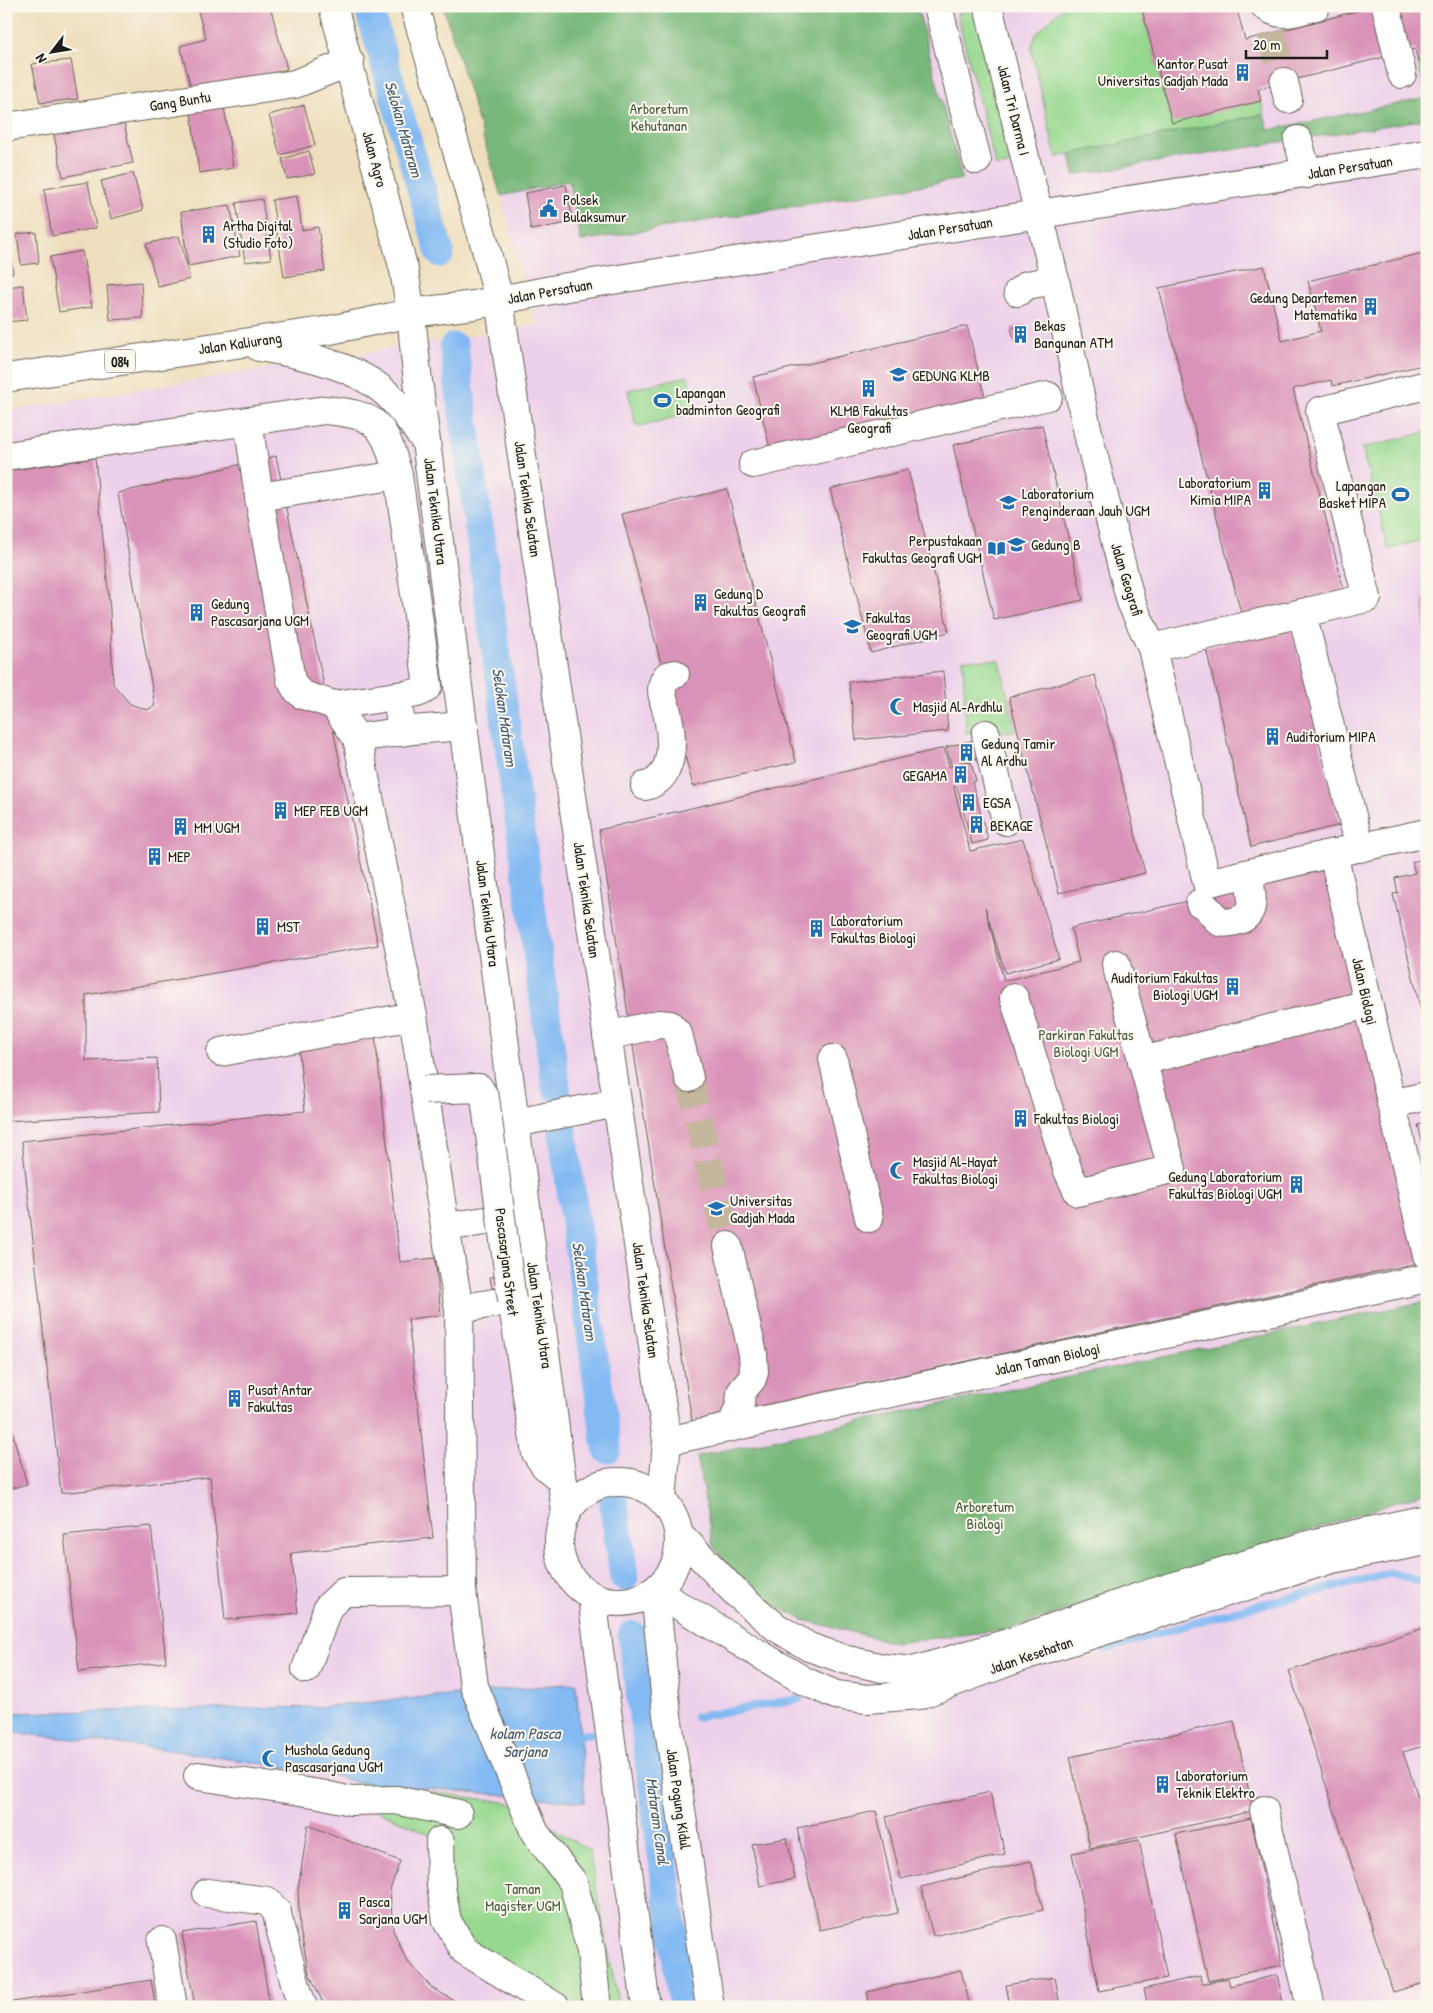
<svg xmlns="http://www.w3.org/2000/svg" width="1433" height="2013" viewBox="0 0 1433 2013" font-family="'Patrick Hand',sans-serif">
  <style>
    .built { fill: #edd0e9 }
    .green { fill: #96d88f; stroke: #597a56 }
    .forest { fill: #78b87a; stroke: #4a6a4b }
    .water { fill: #83baf3; stroke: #506b88 }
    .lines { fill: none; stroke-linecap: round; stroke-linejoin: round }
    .stream { stroke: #83baf3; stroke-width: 8 }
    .canal { stroke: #83baf3; stroke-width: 29 }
    .building { fill: #da93b8 }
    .minor-tunnel { stroke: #c4b79d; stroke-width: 28; stroke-dasharray: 28 14; stroke-linecap: butt }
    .minor-casing { stroke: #666054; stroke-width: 30 }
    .major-casing { stroke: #666054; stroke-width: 30 }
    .minor { stroke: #fff; stroke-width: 28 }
    .major { stroke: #fff; stroke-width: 28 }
    .minor-bridge-casing { stroke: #666054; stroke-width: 30; stroke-linecap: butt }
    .minor-bridge { stroke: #fff; stroke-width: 28 }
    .labels { text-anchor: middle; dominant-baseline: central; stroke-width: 4; stroke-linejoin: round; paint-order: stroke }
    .shield { fill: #fbf7ec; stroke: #5f5e5a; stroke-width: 1 }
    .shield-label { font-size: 14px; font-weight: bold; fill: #1c1c1c }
    .poi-label { font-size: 15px; fill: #1c1c1c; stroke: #fbf7ec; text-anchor: start }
    .street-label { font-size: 15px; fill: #1c1c1c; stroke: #fbf7ec }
    .park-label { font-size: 15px; fill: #475e44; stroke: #fbf7ec }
    .water-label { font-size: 16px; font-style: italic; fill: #455b72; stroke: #fbf7ec }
  </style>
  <rect width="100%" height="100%" fill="#fbf7ec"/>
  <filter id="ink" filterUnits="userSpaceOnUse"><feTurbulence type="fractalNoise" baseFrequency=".02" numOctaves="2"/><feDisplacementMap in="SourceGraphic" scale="10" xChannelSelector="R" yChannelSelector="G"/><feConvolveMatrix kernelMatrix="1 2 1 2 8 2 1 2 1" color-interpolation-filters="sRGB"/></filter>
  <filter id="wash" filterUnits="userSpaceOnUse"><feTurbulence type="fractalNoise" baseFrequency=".0096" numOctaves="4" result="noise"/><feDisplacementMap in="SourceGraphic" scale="20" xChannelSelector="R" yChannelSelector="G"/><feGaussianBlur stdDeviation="1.12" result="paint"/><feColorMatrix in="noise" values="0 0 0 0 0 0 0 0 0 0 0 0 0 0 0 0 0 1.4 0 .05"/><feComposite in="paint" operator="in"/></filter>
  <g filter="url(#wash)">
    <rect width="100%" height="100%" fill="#eedebd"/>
    <path class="built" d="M443,6H1427V2007H6V411L537,325L501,196Z"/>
    <g class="green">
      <path d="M1064,6H1141L1172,122L1261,101L1264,114L1056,157L1031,48L1036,34Z"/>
      <path d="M975,9L1011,164L996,167L957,14Z"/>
      <path d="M1427,59V98H1426L1418,61Z"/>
      <path d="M688,376L696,412L636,427L628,390Z"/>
      <path d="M1427,432V539L1388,549L1362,448Z"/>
      <path d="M963,659L1000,660L1015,731L966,733Z"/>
      <path d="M360,1782L510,1803L589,1850L619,2007H577L527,1985L452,1922L445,1841L356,1801Z"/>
    </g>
    <g class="forest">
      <path d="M443,6H917L962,179L581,241L569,181L501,196Z"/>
      <path d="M1427,98V119L1074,175L1070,154L1264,114L1268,130Z"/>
      <path d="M1427,1301V1492L1010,1629L895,1643L803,1620L780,1608L733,1571L713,1546L697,1456Z"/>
    </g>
    <path class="water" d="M576,1683L585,1802L355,1782L325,1773L155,1748L6,1732V1713L320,1707Z"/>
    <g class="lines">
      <g class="stream">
        <path d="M1105,1649L1239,1610L1392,1573L1427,1583"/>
        <path d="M696,1717L799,1699"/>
        <path d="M571,1737L590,1734"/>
      </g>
      <g class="canal">
        <path d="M368,6L440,253"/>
        <path d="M454,347L556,1087"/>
        <path d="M563,1134L607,1449"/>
        <path d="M613,1498L624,1577"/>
        <path d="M632,1635L683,2007"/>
      </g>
    </g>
    <g id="blocks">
      <g class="building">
        <path d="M203,6H270L287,69L193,95L180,46L206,39L197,8Z"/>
        <path d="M1141,6H1236L1245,40L1376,6H1427V59L1418,61L1415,49L1258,89L1261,101L1172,123Z"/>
        <path d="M71,60L78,99L40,103L32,64Z"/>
        <path d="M304,105L315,145L280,155L269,115Z"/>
        <path d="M224,106L233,168L199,173L191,111Z"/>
        <path d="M123,118L133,163L63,177L53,131Z"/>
        <path d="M309,151L315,174L287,179L282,159Z"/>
        <path d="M133,173L143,210L111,219L101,181Z"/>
        <path d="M88,182L96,228L52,236L44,189Z"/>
        <path d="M566,185L573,222L531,230L525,193Z"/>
        <path d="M297,196L302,230L318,227L325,271L284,277L272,200Z"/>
        <path d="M262,199L271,259L245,262L236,203Z"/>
        <path d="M230,205L240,256L188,266L181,212Z"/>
        <path d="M36,232L39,263L21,265L17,234Z"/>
        <path d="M179,236L190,279L158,287L146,244Z"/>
        <path d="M6,245H9L13,273L6,274Z"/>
        <path d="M82,251L92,307L59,312L50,257Z"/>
        <path d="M1427,252V364L1333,386L1331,380L1293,389L1345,594L1242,617L1159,288L1264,266L1282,341L1321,331L1308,281Z"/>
        <path d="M141,282L143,318L110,320L107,285Z"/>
        <path d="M23,285L27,320L6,322V287Z"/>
        <path d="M1024,325L1028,340L1015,343L1011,328Z"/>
        <path d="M967,326L986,401L771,453L753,377Z"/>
        <path d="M1042,425L1083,600L994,620L953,445Z"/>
        <path d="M276,456L378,945L86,995V1061L157,1058L159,1112L6,1121V471L95,458L110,610L113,684L130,704L147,710L155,706L118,493Z"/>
        <path d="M908,470L949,632L871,653L830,489Z"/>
        <path d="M727,489L796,762L693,786L622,514Z"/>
        <path d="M1423,599H1427V639H1425Z"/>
        <path d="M1291,626L1340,825L1251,847L1206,648Z"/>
        <path d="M943,671L948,731L856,740L849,682Z"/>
        <path d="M1095,675L1145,873L1059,893L1009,697Z"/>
        <path d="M983,738L988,756L951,765L946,747Z"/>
        <path d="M944,748L949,767L971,762L976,781L972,782L988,840L972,844L957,786L954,787L970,851L1023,839L1059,959L1005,973L985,907L1004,981L1079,962L1071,928L1337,867L1427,1261L692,1421L599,830Z"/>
        <path d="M1427,858V1030L1426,1031L1393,894L1398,893L1395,878L1415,873L1412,862Z"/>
        <path d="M375,1035L400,1262L435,1258L441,1315L408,1319L433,1538L291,1553L298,1613L225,1620L210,1477L61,1493L22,1141L305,1111L298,1043Z"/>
        <path d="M1427,1123V1157H1426L1418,1125Z"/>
        <path d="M501,1276L502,1287L492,1288L490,1277Z"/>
        <path d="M6,1411L27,1484L6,1490Z"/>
        <path d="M151,1526L166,1662L79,1672L64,1535Z"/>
        <path d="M1427,1627V1745L1403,1752L1419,1800L1427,1797V1982L1393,1992L1289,1671Z"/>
        <path d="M1234,1721L1253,1811L1090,1848L1070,1757Z"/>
        <path d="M990,1792L1005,1854L901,1879L886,1817Z"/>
        <path d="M876,1811L898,1913L820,1930L797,1828Z"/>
        <path d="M1251,1818L1282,1965L1208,1981L1176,1834Z"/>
        <path d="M308,1825L400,1861L390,1890L393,1930L407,1961L432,1988L455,2001L471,2007H325L309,1973L300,1929L298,1889Z"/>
        <path d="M787,1838L795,1879L760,1886L752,1844Z"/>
        <path d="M1139,1840L1167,1978L1099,1991L1072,1853Z"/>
        <path d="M1031,1861L1043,1910L933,1936L921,1887Z"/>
        <path d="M256,1921L270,2007H195L182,1933Z"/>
        <path d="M961,1970L970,2007H870L867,1992Z"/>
        <path d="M1277,1975L1284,2007H1148L1144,1989L1200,1976L1202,1984L1228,1978L1230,1986Z"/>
        <path d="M1055,1977L1060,2007H1010L1006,1985Z"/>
        <path d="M151,1980L156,2007H6V2003Z"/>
      </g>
    </g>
  </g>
  <g filter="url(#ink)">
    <use href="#blocks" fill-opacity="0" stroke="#666054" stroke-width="1"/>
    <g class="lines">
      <g class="minor-tunnel">
        <path d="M1271,33L1284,82"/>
        <path d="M689,1078L728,1246"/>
      </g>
      <defs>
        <g id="minor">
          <path d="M938,6L977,160"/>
          <path d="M988,6L1055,280L1090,442L1131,602L1152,648L1207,883L1333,853L1427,1255"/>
          <path d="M1265,6C1281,19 1298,11 1316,6"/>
          <path d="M1386,6L1402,74"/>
          <path d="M1284,82L1288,99"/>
          <path d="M6,127L295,84L350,62"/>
          <path d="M1298,140L1307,174"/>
          <path d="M1018,292L1027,285L1055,280"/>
          <path d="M248,421L259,497"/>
          <path d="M6,456L325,410C379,415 384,424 398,475L259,497L291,680L296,689L303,695L334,705L357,738L413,730L464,726"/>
          <path d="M753,464L1048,396"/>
          <path d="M398,475L428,686C422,695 407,694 397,696L402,732"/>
          <path d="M1302,613L1360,848"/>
          <path d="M1152,648L1367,598L1320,411L1427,385"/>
          <path d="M334,705L397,696"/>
          <path d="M986,734L1006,821"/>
          <path d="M357,738L413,1016"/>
          <path d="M645,786C675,780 673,740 668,717C667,708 662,699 662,690C662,684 664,681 667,676L675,674"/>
          <path d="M1343,851L1427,833"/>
          <path d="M1200,903C1211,908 1213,918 1220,922C1225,924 1231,922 1236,921C1259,915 1251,891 1248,874"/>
          <path d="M1014,998L1068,1171L1078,1192L1172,1169L1116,964"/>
          <path d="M607,1036L659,1024L670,1025L678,1034L689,1078"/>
          <path d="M221,1052L413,1016L445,1227L459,1309L462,1591L474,1686L535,1833L573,1882L591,1951L597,2007"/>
          <path d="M833,1059L869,1218"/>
          <path d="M1142,1061L1368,1004"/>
          <path d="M1391,1104L1427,1096"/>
          <path d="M445,1227L525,1215"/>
          <path d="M728,1246L753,1354L754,1372L752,1379L741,1392L740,1405L731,1427"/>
          <path d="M512,1300L536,1453L545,1466L563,1481"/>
          <path d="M459,1309L529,1297"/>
          <path d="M667,1441L1427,1278"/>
          <path d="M679,1534L736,1593L776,1627L809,1647L847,1660L883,1668L914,1671L1015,1641L1139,1597L1319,1542L1427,1519"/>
          <path d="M655,1591L804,1681L836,1695L867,1699L919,1695L1027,1655L1332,1559L1427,1541"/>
          <path d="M306,1669L328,1607L344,1592L462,1591"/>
          <path d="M198,1776L320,1794L351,1801L396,1800L458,1814"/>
          <path d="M1264,1810L1311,2007"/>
          <path d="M440,1841L441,1886L447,1921L465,1951L556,2007"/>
          <path d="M207,1893L267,1901L277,1912L279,1924L297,1990L303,2007"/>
          <path d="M162,1941L173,2007"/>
        </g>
        <g id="major">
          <path d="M333,6L404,270L411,313L416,365L566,1513"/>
          <path d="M414,6L485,245L499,300L667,1441L662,1500"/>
          <path d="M259,347C301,354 355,365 387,394C402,408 413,425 426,442"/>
          <path d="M6,378L330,330L411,313L474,305L567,287L1427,154"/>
          <path d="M515,1123L617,1103"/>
          <circle cx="619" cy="1542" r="60"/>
          <path d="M655,1591L667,1715L710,2007"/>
          <path d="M592,1597L646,2007"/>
        </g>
      </defs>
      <use href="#minor" class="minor-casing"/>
      <use href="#major" class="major-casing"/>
      <use href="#minor" class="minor"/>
      <use href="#major" class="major"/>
      <defs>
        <path id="minor-bridge" d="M424,1090L479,1088L485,1098L512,1300"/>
      </defs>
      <use href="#minor-bridge" class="minor-bridge-casing"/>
      <use href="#minor-bridge" class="minor-bridge"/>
    </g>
  </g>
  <defs>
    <symbol id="building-bare" viewBox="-9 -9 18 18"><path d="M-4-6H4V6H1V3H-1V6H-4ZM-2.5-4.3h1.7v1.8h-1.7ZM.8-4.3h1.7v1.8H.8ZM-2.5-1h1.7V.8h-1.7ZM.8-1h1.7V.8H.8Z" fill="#1f6fb2" stroke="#fbf7ec" stroke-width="2.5" paint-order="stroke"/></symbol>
    <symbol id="civic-bare" viewBox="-9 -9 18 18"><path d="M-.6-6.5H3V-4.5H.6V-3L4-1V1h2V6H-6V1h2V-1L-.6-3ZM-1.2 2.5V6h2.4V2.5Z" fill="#1f6fb2" stroke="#fbf7ec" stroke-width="2.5" paint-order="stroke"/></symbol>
    <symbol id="university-bare" viewBox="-9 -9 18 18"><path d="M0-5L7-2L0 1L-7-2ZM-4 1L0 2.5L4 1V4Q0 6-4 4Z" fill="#1f6fb2" stroke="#fbf7ec" stroke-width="2.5" paint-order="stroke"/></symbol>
    <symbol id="stadium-bare" viewBox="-9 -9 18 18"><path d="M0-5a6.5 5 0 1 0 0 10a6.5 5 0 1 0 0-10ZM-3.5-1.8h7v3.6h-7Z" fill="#1f6fb2" stroke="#fbf7ec" stroke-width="2.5" paint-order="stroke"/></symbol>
    <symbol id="library-bare" viewBox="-9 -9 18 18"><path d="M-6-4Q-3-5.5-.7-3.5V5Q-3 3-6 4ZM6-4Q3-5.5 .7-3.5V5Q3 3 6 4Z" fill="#1f6fb2" stroke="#fbf7ec" stroke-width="2.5" paint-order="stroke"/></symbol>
    <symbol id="mosque-bare" viewBox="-9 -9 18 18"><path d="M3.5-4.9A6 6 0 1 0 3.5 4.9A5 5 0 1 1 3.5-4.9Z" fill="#1f6fb2" stroke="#fbf7ec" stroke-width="2.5" paint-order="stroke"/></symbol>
  </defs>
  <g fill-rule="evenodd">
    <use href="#building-bare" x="1230" y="60" width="25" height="25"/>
    <use href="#civic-bare" x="536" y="196" width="25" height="25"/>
    <use href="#building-bare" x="196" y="222" width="25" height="25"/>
    <use href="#building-bare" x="1358" y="294" width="25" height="25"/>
    <use href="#building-bare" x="1008" y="322" width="25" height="25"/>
    <use href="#university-bare" x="886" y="362" width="25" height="25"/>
    <use href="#building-bare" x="856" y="376" width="25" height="25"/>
    <use href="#stadium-bare" x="650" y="388" width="25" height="25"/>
    <use href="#building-bare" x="1252" y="478" width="25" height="25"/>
    <use href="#stadium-bare" x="1388" y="482" width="25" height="25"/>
    <use href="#university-bare" x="996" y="490" width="25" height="25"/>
    <use href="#university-bare" x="1004" y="532" width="25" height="25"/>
    <use href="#library-bare" x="984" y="536" width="25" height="25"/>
    <use href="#building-bare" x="688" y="590" width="25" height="25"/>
    <use href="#building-bare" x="184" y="600" width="25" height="25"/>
    <use href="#university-bare" x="840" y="614" width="25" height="25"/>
    <use href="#mosque-bare" x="886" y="694" width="25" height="25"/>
    <use href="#building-bare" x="1260" y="724" width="25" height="25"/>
    <use href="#building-bare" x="954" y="740" width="25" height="25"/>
    <use href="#building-bare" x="948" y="762" width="25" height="25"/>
    <use href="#building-bare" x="956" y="790" width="25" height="25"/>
    <use href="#building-bare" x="268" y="798" width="25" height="25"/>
    <use href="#building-bare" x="964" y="812" width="25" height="25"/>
    <use href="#building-bare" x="168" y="814" width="25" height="25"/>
    <use href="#building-bare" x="142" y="844" width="25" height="25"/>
    <use href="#building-bare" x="250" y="914" width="25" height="25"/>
    <use href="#building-bare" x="804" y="916" width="25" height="25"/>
    <use href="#building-bare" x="1220" y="974" width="25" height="25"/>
    <use href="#building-bare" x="1008" y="1106" width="25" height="25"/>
    <use href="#mosque-bare" x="886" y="1158" width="25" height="25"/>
    <use href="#building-bare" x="1284" y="1172" width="25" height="25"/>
    <use href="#university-bare" x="704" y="1196" width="25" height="25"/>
    <use href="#building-bare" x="222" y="1386" width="25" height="25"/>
    <use href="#mosque-bare" x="258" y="1746" width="25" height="25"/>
    <use href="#building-bare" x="1150" y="1772" width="25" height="25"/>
    <use href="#building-bare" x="332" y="1898" width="25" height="25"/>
  </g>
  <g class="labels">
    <rect class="shield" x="105" y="349.5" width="30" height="23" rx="4"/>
    <g class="shield-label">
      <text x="120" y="361">084</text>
    </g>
    <g class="poi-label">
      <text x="1228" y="63" text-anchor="end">Kantor Pusat<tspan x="1228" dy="17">Universitas Gadjah Mada</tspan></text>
      <text x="563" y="199">Polsek<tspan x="563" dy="17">Bulaksumur</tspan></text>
      <text x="223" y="225">Artha Digital<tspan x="223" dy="17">(Studio Foto)</tspan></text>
      <text x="1357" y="297" text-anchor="end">Gedung Departemen<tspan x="1357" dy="17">Matematika</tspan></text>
      <text x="1034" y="325">Bekas<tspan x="1034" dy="17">Bangunan ATM</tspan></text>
      <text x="912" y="375">GEDUNG KLMB</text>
      <text x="676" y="392">Lapangan<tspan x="676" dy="17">badminton Geografi</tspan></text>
      <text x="869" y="410" text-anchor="middle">KLMB Fakultas<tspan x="869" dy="17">Geografi</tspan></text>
      <text x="1251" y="482" text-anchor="end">Laboratorium<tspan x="1251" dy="17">Kimia MIPA</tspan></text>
      <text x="1386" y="485" text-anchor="end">Lapangan<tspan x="1386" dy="17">Basket MIPA</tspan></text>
      <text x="1022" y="493">Laboratorium<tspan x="1022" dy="17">Penginderaan Jauh UGM</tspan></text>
      <text x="982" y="540" text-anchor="end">Perpustakaan<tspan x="982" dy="17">Fakultas Geografi UGM</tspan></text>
      <text x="1031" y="544">Gedung B</text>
      <text x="714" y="593">Gedung D<tspan x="714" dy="17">Fakultas Geografi</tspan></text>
      <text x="211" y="603">Gedung<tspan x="211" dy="17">Pascasarjana UGM</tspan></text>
      <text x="866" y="617">Fakultas<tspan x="866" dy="17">Geografi UGM</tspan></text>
      <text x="913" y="706">Masjid Al-Ardhlu</text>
      <text x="1286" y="736">Auditorium MIPA</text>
      <text x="981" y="743">Gedung Tamir<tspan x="981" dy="17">Al Ardhu</tspan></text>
      <text x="947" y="775" text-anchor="end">GEGAMA</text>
      <text x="983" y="802">EGSA</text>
      <text x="294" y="810">MEP FEB UGM</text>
      <text x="990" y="825">BEKAGE</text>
      <text x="194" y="827">MM UGM</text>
      <text x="168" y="856">MEP</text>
      <text x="831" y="920">Laboratorium<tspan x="831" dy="17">Fakultas Biologi</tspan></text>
      <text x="277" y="926">MST</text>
      <text x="1218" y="977" text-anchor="end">Auditorium Fakultas<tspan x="1218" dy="17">Biologi UGM</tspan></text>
      <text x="1034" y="1118">Fakultas Biologi</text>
      <text x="913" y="1161">Masjid Al-Hayat<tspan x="913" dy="17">Fakultas Biologi</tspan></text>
      <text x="1282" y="1176" text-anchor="end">Gedung Laboratorium<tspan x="1282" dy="17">Fakultas Biologi UGM</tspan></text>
      <text x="730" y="1200">Universitas<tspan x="730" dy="17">Gadjah Mada</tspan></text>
      <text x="248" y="1389">Pusat Antar<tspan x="248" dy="17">Fakultas</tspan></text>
      <text x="285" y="1749">Mushola Gedung<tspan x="285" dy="17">Pascasarjana UGM</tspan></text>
      <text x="1176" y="1775">Laboratorium<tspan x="1176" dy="17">Teknik Elektro</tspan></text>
      <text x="359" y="1901">Pasca<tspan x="359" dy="17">Sarjana UGM</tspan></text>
    </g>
    <g class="street-label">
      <text transform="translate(180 101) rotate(-9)">Gang Buntu</text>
      <text transform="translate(1014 110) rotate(76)">Jalan Tri Darma I</text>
      <text transform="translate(375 159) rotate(75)">Jalan Agro</text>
      <text transform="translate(1350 167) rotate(-9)">Jalan Persatuan</text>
      <text transform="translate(950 228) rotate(-9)">Jalan Persatuan</text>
      <text transform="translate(550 291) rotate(-10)">Jalan Persatuan</text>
      <text transform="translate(240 343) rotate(-8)">Jalan Kaliurang</text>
      <text transform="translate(528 499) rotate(82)">Jalan Teknika Selatan</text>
      <text transform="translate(436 511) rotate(83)">Jalan Teknika Utara</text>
      <text transform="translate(1127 579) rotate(73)">Jalan Geografi</text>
      <text transform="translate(587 900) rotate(82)">Jalan Teknika Selatan</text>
      <text transform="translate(488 913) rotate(83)">Jalan Teknika Utara</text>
      <text transform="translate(1365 991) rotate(77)">Jalan Biologi</text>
      <text transform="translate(507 1262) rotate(83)">Pascasarjana Street</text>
      <text transform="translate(646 1300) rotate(82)">Jalan Teknika Selatan</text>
      <text transform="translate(540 1315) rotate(82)">Jalan Teknika Utara</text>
      <text transform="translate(1047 1359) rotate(-12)">Jalan Taman Biologi</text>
      <text transform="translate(1031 1655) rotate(-19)">Jalan Kesehatan</text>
      <text transform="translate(679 1799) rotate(82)">Jalan Pogung Kidul</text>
    </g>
    <g class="park-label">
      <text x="659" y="108">Arboretum<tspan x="659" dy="17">Kehutanan</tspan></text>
      <text x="1086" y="1034">Parkiran Fakultas<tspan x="1086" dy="17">Biologi UGM</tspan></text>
      <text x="985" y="1506">Arboretum<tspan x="985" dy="17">Biologi</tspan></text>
      <text x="523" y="1888">Taman<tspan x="523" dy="17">Magister UGM</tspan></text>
    </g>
    <g class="water-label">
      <text transform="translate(404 129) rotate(74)">Selokan Mataram</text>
      <text transform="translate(505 717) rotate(82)">Selokan Mataram</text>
      <text transform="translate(585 1291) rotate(82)">Selokan Mataram</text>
      <text x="525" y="1733">kolam Pasca<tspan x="525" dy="18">Sarjana</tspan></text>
      <text transform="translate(658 1821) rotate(82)">Mataram Canal</text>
    </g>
  </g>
  <rect width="1433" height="2013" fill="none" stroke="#fbf7ec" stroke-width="25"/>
  <g transform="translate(52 52) rotate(239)" stroke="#fbf7ec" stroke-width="4" paint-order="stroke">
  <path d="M0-4L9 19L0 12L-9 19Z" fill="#1c1c1c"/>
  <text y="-8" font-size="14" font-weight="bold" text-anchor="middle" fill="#1c1c1c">N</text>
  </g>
  <path d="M1246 50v8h81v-8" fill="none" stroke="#1c1c1c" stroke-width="2.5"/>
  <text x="1253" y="50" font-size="15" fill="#1c1c1c" stroke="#fbf7ec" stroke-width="4" paint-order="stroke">20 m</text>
</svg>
